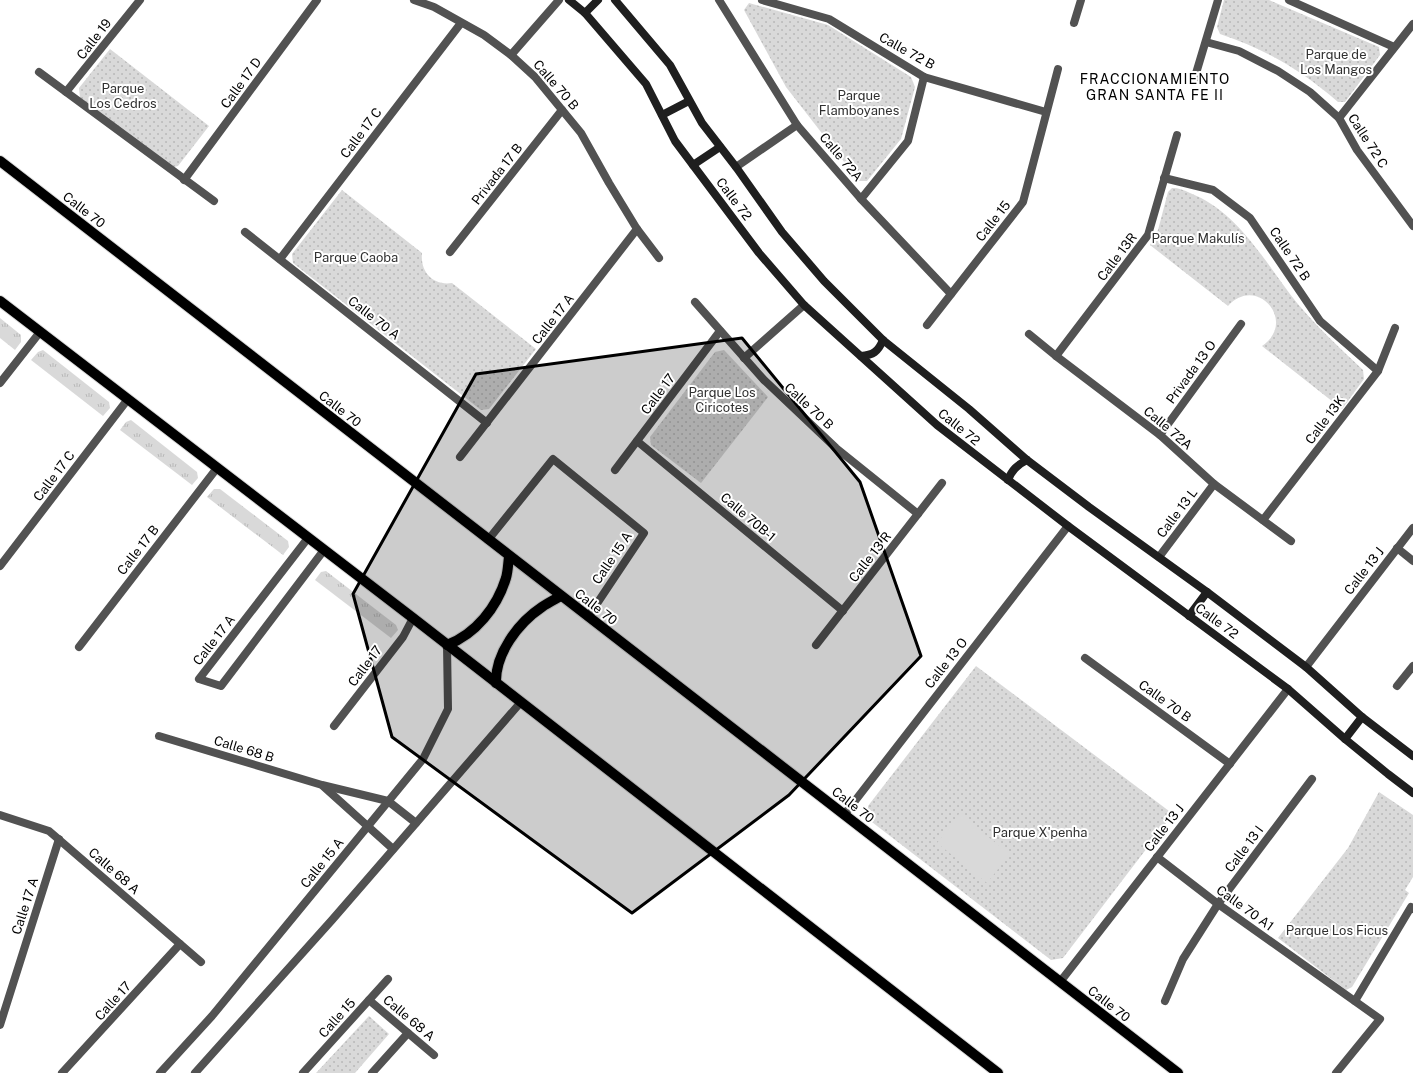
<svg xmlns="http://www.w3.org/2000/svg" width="1413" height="1073" viewBox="0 0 1413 1073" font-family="'Public Sans',sans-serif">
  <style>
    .grass { fill: url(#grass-tufts) }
    .park { fill: url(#park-dots) }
    .pitch { fill: #d9d9d9 }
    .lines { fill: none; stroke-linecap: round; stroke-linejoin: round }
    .primary-casing { stroke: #dbdbdb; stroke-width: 12 }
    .minor { stroke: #525252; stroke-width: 8 }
    .tertiary { stroke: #525252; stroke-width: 8 }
    .secondary { stroke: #1f1f1f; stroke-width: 8 }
    .primary { stroke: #000; stroke-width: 10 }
    .marked { fill: #000; fill-opacity: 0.2; stroke: #000; stroke-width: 3; stroke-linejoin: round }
    .labels { text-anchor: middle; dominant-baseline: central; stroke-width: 4; stroke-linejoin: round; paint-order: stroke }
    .street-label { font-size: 13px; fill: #000; stroke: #fff }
    .park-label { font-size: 13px; fill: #303030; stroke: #fff }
    .neighbourhood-label { font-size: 14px; letter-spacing: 1px; fill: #000; stroke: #fff }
  </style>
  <defs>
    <pattern id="grass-tufts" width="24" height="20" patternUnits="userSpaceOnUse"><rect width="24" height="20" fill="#d9d9d9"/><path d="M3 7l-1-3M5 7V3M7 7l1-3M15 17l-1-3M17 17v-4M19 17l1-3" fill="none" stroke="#b8b8b8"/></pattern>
    <pattern id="park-dots" width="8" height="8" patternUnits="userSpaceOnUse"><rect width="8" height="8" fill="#d9d9d9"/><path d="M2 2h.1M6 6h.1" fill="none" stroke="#b8b8b8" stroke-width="1.8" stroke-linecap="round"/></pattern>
  </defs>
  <rect width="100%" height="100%" fill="#fff"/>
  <g class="grass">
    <path d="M0,318L21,335V342L15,350L0,338Z"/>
    <path d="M43,350L109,402L110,408L103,416L31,360L38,352Z"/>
    <path d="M131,420L197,472L198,478L192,485L120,430L126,422Z"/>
    <path d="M214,489H220L288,541L289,547L283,555L207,497Z"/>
    <path d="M326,571L396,625L398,630L391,638L315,580L321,572Z"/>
  </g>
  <g class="park">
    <path d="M1224,0H1269L1379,47L1380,55L1345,102H1338C1301,70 1267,50 1220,34L1217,27Z"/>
    <path d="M749,3L828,25L911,77L915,87L901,139L867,181H859L786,87L744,10Z"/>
    <path d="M110,49L209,126L178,166L170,168L80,98L79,88Z"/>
    <path d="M1172,188C1179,188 1184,190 1190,193C1239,212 1265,263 1297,303C1317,327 1340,348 1363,370L1364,379L1342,409L1262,346C1298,322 1257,274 1228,306L1150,245L1158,230L1168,192Z"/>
    <path d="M342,190L422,253C420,272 433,286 452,283L536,349L489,409L481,410L293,263L292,254Z"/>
    <path d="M724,350L768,397L701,483L651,445L650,437L715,352Z"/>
    <path d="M976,666L1173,814L1063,958L1051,960L868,819V806Z"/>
    <path d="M1379,792L1413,815V877L1405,890L1409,893L1352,987L1346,990L1278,938L1348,848Z"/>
    <path d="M369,1016L389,1034L355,1073H316Z"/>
  </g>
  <path class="pitch" d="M959,814L1010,854L987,883L937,843Z"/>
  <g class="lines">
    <defs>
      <g id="primary">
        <path d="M0,161L1178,1073"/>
        <path d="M0,301L413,618L998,1073"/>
        <path d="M447,645C476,634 497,607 506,578C508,571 508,564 509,557"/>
        <path d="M496,683C495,654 518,623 542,607C548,603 554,600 561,596"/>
      </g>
    </defs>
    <use href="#primary" class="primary-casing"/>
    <g class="minor">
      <path d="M414,0L434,7L484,35L511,55L535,77L581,133L609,183L637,229L659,258"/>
      <path d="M719,0L797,125L861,199L951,294"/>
      <path d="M762,0L829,19L924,77L1046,112"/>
      <path d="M1289,0L1394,47"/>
      <path d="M1074,23L1081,0"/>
      <path d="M1206,42L1239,51L1278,71L1310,92L1339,118L1357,150L1413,226"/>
      <path d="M511,55L559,0"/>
      <path d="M39,72L214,201"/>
      <path d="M1194,80L1218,0"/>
      <path d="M66,92L140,0"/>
      <path d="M1339,118L1413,24"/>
      <path d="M736,167L797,125"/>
      <path d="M1164,178L1213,190L1250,218L1320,321L1378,371"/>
      <path d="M184,180L317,0"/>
      <path d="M861,199L908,141L924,77"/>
      <path d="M245,232L487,423"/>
      <path d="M450,252L562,110"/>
      <path d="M280,259L461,23"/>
      <path d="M695,302L764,380L836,448L918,514"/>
      <path d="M927,325L1023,202L1058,69"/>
      <path d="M1029,334L1056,356L1160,435L1214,484L1291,541"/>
      <path d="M1056,356L1148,235L1177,135"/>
      <path d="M744,358L804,305"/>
      <path d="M0,383L40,332"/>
      <path d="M1160,435L1241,324"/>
      <path d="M637,441L843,611"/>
      <path d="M460,457L637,229"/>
      <path d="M615,470L720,331"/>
      <path d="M1263,520L1378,371L1395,328"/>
      <path d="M308,538L199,679L221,686L324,550"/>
      <path d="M488,540L553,459L644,533L588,617"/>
      <path d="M1397,548L1413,561"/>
      <path d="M1159,557L1214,484"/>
      <path d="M0,566L128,399"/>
      <path d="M816,645L942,483"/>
      <path d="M79,647L217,468"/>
      <path d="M1085,658L1230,764"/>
      <path d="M1397,686L1413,666"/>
      <path d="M334,726L403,637L413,618"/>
      <path d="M159,736L322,785L388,801L416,823"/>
      <path d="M323,786L393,849"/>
      <path d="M0,815L49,831L201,962"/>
      <path d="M844,815L1068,526"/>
      <path d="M1157,857L1218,904L1380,1019L1336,1073"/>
      <path d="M369,1000L434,1055"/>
      <path d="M1165,1001L1183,959L1218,904L1312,779"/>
      <path d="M1355,1001L1411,907L1413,909"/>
      <path d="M0,1025L59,839"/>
      <path d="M62,1073L180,944"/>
      <path d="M303,1073L388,979"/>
      <path d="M372,1073L408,1033"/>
    </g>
    <g class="tertiary">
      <path d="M1306,667L1413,528"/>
      <path d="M1060,982L1288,689"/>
      <path d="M160,1073L212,1016L423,759L448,709L447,645"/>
      <path d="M195,1073L332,920L521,702"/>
    </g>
    <g class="secondary">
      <path d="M569,0L585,13L646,84L675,141L759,253L804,305L937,425L1068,526L1288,689L1345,739L1388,774L1413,793"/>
      <path d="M615,0L670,65L702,123L736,167L782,232L824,281L883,340L969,409L1027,460L1089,507L1207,592L1306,667L1362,717L1413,756"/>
      <path d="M585,13L598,0"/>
      <path d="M662,115L689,101"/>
      <path d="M693,165L720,147"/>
      <path d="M861,356C873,355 878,352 883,340"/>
      <path d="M1008,480C1012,470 1017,465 1027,460"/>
      <path d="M1189,616L1207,592"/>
      <path d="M1345,739L1362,717"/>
    </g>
    <use href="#primary" class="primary"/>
  </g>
  <path class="marked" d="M742,338L860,482L921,656L789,795L632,913L392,737L353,594L476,374Z"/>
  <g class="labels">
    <g class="street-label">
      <text transform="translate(94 39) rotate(-52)">Calle 19</text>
      <text transform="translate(907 51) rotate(29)">Calle 72 B</text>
      <text transform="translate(241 83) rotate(-54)">Calle 17 D</text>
      <text transform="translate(556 85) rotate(49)">Calle 70 B</text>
      <text transform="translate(361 133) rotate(-53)">Calle 17 C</text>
      <text transform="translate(1368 141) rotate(57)">Calle 72 C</text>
      <text transform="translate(841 157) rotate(50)">Calle 72A</text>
      <text transform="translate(497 174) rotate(-52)">Privada 17 B</text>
      <text transform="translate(734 199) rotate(53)">Calle 72</text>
      <text transform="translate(84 210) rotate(38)">Calle 70</text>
      <text transform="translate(993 221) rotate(-52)">Calle 15</text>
      <text transform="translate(1290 254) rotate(56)">Calle 72 B</text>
      <text transform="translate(1117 257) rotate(-53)">Calle 13R</text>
      <text transform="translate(374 318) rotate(38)">Calle 70 A</text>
      <text transform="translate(553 319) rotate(-52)">Calle 17 A</text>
      <text transform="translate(1191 372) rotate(-54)">Privada 13 O</text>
      <text transform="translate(658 394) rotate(-53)">Calle 17</text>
      <text transform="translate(809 406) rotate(43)">Calle 70 B</text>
      <text transform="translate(340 409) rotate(38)">Calle 70</text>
      <text transform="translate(1325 420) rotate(-53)">Calle 13K</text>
      <text transform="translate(959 427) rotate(39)">Calle 72</text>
      <text transform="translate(1168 428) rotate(40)">Calle 72A</text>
      <text transform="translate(54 476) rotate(-53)">Calle 17 C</text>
      <text transform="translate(1177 513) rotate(-53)">Calle 13 L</text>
      <text transform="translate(748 517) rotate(40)">Calle 70B-1</text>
      <text transform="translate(138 550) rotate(-52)">Calle 17 B</text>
      <text transform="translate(870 557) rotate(-52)">Calle 13 R</text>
      <text transform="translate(612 558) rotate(-56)">Calle 15 A</text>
      <text transform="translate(1364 571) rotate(-52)">Calle 13 J</text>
      <text transform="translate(596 607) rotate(38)">Calle 70</text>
      <text transform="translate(1217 621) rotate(36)">Calle 72</text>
      <text transform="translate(214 640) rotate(-52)">Calle 17 A</text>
      <text transform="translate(946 663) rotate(-52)">Calle 13 O</text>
      <text transform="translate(365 666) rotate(-53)">Calle 17</text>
      <text transform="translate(1165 701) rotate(36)">Calle 70 B</text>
      <text transform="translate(244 749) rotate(17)">Calle 68 B</text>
      <text transform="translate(853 805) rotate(38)">Calle 70</text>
      <text transform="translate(1164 828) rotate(-52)">Calle 13 J</text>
      <text transform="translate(1244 849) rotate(-53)">Calle 13 I</text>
      <text transform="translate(322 863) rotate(-51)">Calle 15 A</text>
      <text transform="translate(114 871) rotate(41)">Calle 68 A</text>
      <text transform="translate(25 906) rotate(-72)">Calle 17 A</text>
      <text transform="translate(1245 908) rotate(36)">Calle 70 A1</text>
      <text transform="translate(113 1001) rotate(-48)">Calle 17</text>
      <text transform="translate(1109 1004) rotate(38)">Calle 70</text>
      <text transform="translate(337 1018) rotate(-48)">Calle 15</text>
      <text transform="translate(409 1018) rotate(40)">Calle 68 A</text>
    </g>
    <g class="park-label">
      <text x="1336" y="54">Parque de<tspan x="1336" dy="15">Los Mangos</tspan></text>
      <text x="123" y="88">Parque<tspan x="123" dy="15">Los Cedros</tspan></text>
      <text x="859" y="95">Parque<tspan x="859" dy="15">Flamboyanes</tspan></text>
      <text x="1198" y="238">Parque Makulís</text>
      <text x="356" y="257">Parque Caoba</text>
      <text x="722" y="392">Parque Los<tspan x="722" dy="15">Ciricotes</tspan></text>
      <text x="1040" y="832">Parque X'penha</text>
      <text x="1337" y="930">Parque Los Ficus</text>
    </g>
    <g class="neighbourhood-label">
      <text x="1155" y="79">FRACCIONAMIENTO<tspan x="1155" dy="16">GRAN SANTA FE II</tspan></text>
    </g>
  </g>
</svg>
